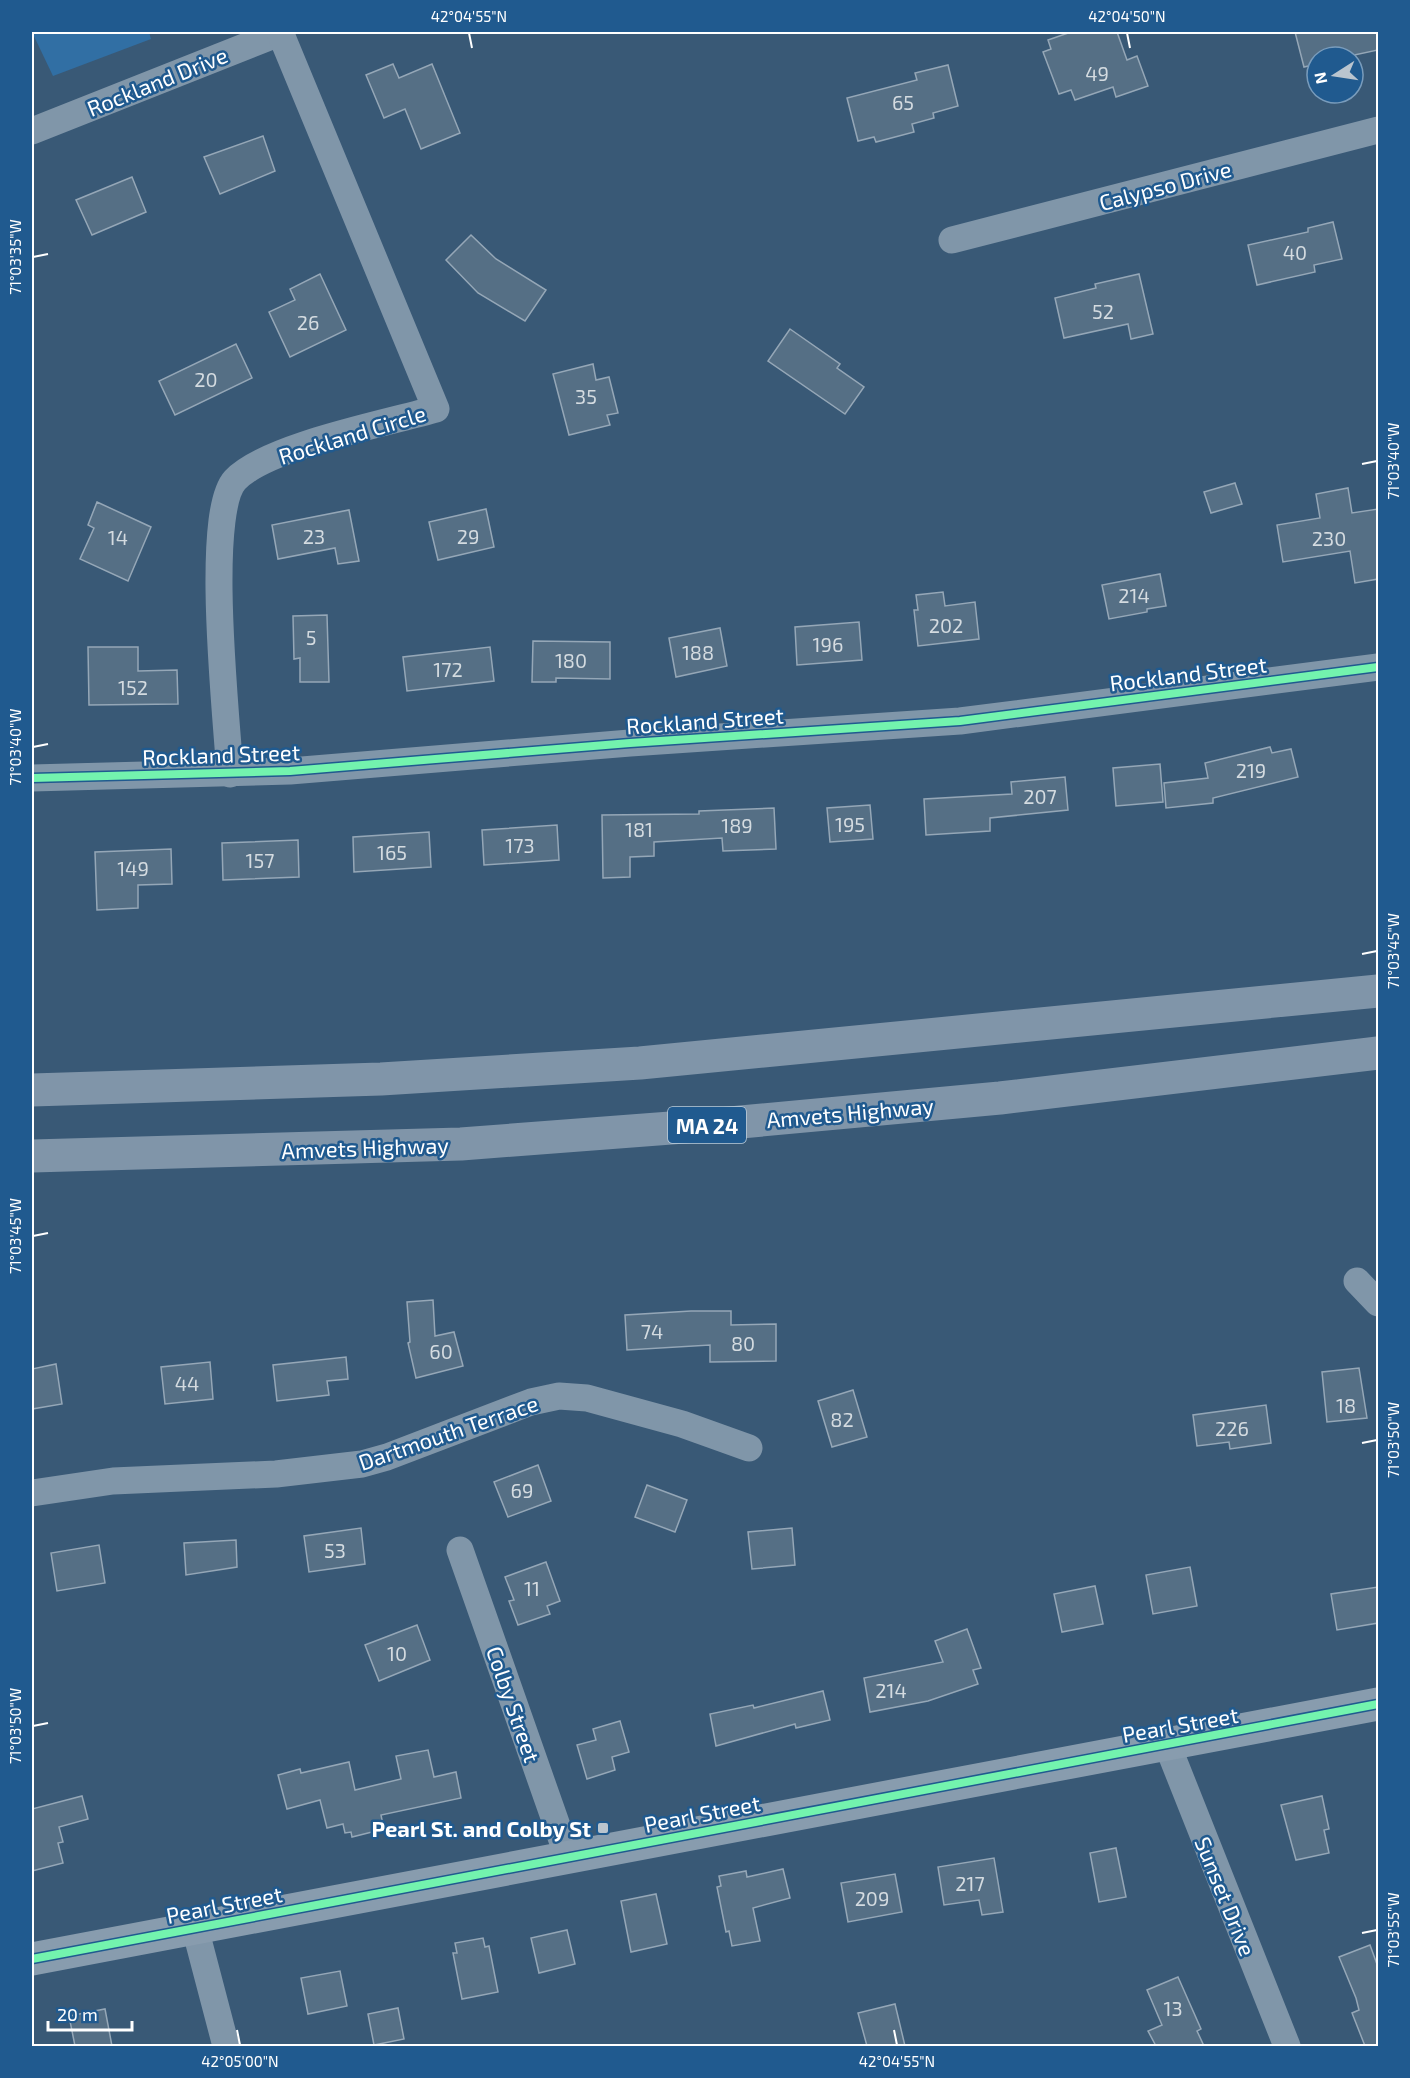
<svg xmlns="http://www.w3.org/2000/svg" width="1410" height="2078" viewBox="0 0 1410 2078" font-family="'Exo 2',sans-serif">
  <style>
    .green { fill: #316fa4 }
    .building { fill: #556f85; stroke: #95a7b7; stroke-width: 1.5 }
    .lines { fill: none; stroke-linecap: round; stroke-linejoin: round }
    .street { stroke: #8096a9; stroke-width: 27 }
    .secondary { stroke: #889cae; stroke-width: 33 }
    .highway { stroke: #8095a9; stroke-width: 33 }
    .cycleway-casing { stroke: #205a8f; stroke-width: 11 }
    .cycleway { stroke: #73f3ae; stroke-width: 8 }
    .ticks { fill: none; stroke: #fff; stroke-width: 2 }
    .poi-dot { fill: #bac5cf; stroke: #205a8f; stroke-width: 2 }
    .labels { text-anchor: middle; dominant-baseline: central; stroke-width: 5; stroke-linejoin: round; paint-order: stroke }
    .number-label { font-size: 20px; fill: #d4dbe0 }
    .shield { fill: #205a8f; stroke: #bccedd; stroke-width: 1.5 }
    .shield-label { font-size: 21px; font-weight: bold; fill: #fff }
    .street-label { font-size: 22px; fill: #fff; stroke: #205a8f }
    .poi-label { font-size: 22px; font-weight: bold; fill: #fff; stroke: #205a8f; text-anchor: end }
    .neatline { fill: none; stroke: #fff; stroke-width: 2 }
    .ticks-label { font-size: 15px; text-anchor: middle; fill: #fff }
  </style>
  <rect width="100%" height="100%" fill="#395976"/>
  <path class="green" d="M32,32H149L151,39L53,76Z"/>
  <g class="building">
    <path d="M1071,32H1117L1127,60L1137,56L1148,86L1116,97L1113,87L1075,100L1071,90L1059,94L1043,52L1051,49L1048,40Z"/>
    <path d="M1295,32H1378V50L1345,57H1317V64L1304,67Z"/>
    <path d="M393,64L399,78L432,64L460,133L421,149L405,109L384,118L366,75Z"/>
    <path d="M948,65L958,106L933,113L934,118L912,124L914,132L876,142L874,137L858,141L847,98L917,80L915,73Z"/>
    <path d="M263,136L275,171L220,194L204,157Z"/>
    <path d="M132,177L146,212L92,235L76,200Z"/>
    <path d="M1333,222L1342,259L1314,265L1315,272L1257,285L1248,245L1308,232V228Z"/>
    <path d="M471,235L496,259L546,290L525,321L478,293L446,260Z"/>
    <path d="M320,274L346,330L290,357L269,312L295,300L290,289Z"/>
    <path d="M1139,274L1153,334L1131,339L1128,324L1064,338L1055,298L1096,288L1095,284Z"/>
    <path d="M790,329L840,364L837,368L864,387L845,414L768,361Z"/>
    <path d="M236,344L252,378L175,415L159,381Z"/>
    <path d="M593,364L596,380L609,377L618,413L607,415L610,425L569,435L553,374Z"/>
    <path d="M1235,483L1242,504L1211,513L1204,492Z"/>
    <path d="M1348,488L1352,513L1378,509V579L1355,583L1350,551L1283,562L1277,525L1320,518L1316,494Z"/>
    <path d="M97,502L151,527L128,581L80,559L94,528L88,525Z"/>
    <path d="M486,509L494,547L438,560L429,522Z"/>
    <path d="M349,510L359,561L338,564L335,548L278,559L272,525Z"/>
    <path d="M1160,574L1166,606L1147,609V612L1109,619L1102,585Z"/>
    <path d="M943,592L945,606L975,602L979,639L918,646L914,610H918L916,595Z"/>
    <path d="M327,615L329,682H300V658L294,659L293,616Z"/>
    <path d="M859,622L862,660L797,665L795,627Z"/>
    <path d="M720,628L727,666L676,677L669,638Z"/>
    <path d="M533,641L610,642V679L556,678V682H532Z"/>
    <path d="M88,647H138V671L177,670L178,704L89,705Z"/>
    <path d="M490,647L494,681L407,691L403,657Z"/>
    <path d="M1270,747L1272,753L1291,749L1298,777L1213,798V803L1166,808L1164,783L1208,778L1205,763Z"/>
    <path d="M1160,764L1163,802L1116,806L1113,768Z"/>
    <path d="M1065,777L1068,810L990,818V831L926,835L924,799L1012,794L1011,782Z"/>
    <path d="M870,805L873,839L830,842L827,808Z"/>
    <path d="M774,808L776,849L723,851L722,838L654,842V856L630,857V877L603,878L602,815L699,814V811Z"/>
    <path d="M557,825L559,860L484,865L482,830Z"/>
    <path d="M429,832L431,867L354,872L353,837Z"/>
    <path d="M298,840L299,877L223,880L222,843Z"/>
    <path d="M171,849L172,884L138,885V908L97,910L95,852Z"/>
    <path d="M433,1300L435,1336L454,1332L463,1366L416,1378L408,1343L410,1342L407,1302Z"/>
    <path d="M691,1311H731V1325L776,1324V1361L710,1362V1345L627,1350L625,1315Z"/>
    <path d="M346,1357L348,1379L327,1381L329,1395L277,1401L273,1365Z"/>
    <path d="M210,1362L213,1399L165,1404L161,1367Z"/>
    <path d="M56,1364L62,1404L32,1409V1369Z"/>
    <path d="M1359,1368L1367,1418L1327,1422L1322,1372Z"/>
    <path d="M853,1390L867,1437L832,1447L818,1401Z"/>
    <path d="M1266,1405L1271,1443L1230,1449L1229,1442L1197,1446L1193,1415Z"/>
    <path d="M538,1465L551,1501L508,1517L494,1482Z"/>
    <path d="M647,1485L687,1500L675,1532L635,1517Z"/>
    <path d="M361,1528L365,1564L309,1572L304,1536Z"/>
    <path d="M792,1528L795,1565L752,1569L748,1532Z"/>
    <path d="M236,1540L237,1567L186,1575L184,1543Z"/>
    <path d="M99,1545L105,1583L57,1591L51,1553Z"/>
    <path d="M546,1562L560,1601L547,1606L550,1614L518,1625L509,1601L514,1600L505,1577Z"/>
    <path d="M1190,1567L1197,1606L1153,1614L1146,1575Z"/>
    <path d="M1095,1586L1103,1624L1062,1632L1054,1594Z"/>
    <path d="M1378,1587V1623L1337,1630L1331,1594Z"/>
    <path d="M417,1625L430,1660L379,1681L365,1645Z"/>
    <path d="M967,1629L981,1668L973,1670L978,1684L928,1701L870,1712L864,1678L943,1662L935,1641Z"/>
    <path d="M823,1691L830,1720L796,1728L795,1724L716,1746L710,1714L753,1705L754,1708Z"/>
    <path d="M620,1721L629,1752L612,1757L615,1770L587,1779L577,1745L596,1740L593,1729Z"/>
    <path d="M428,1750L434,1777L456,1772L461,1798L381,1815L383,1825L379,1826L380,1830L352,1837L351,1832L345,1833L343,1824L327,1828L320,1800L287,1809L278,1775L300,1769L301,1773L349,1762L355,1790L401,1779L396,1756Z"/>
    <path d="M82,1796L88,1819L59,1827L63,1842L58,1843L63,1863L32,1871V1809Z"/>
    <path d="M1322,1796L1329,1829L1324,1830L1329,1853L1296,1860L1281,1805Z"/>
    <path d="M1116,1848L1126,1897L1099,1902L1090,1853Z"/>
    <path d="M994,1858L1003,1912L982,1915L979,1900L944,1905L938,1867Z"/>
    <path d="M783,1869L790,1898L753,1908L760,1941L732,1946L729,1931L726,1932L717,1887L721,1886L719,1876L746,1871L747,1877Z"/>
    <path d="M895,1874L902,1912L848,1922L841,1883Z"/>
    <path d="M656,1894L667,1944L631,1952L621,1901Z"/>
    <path d="M567,1930L575,1964L539,1973L531,1938Z"/>
    <path d="M483,1938L485,1947L489,1946L498,1992L462,1999L453,1953H457L455,1943Z"/>
    <path d="M1370,1945L1378,1967V2046H1365L1352,2013L1359,2010L1356,1998L1339,1957Z"/>
    <path d="M340,1971L347,2006L308,2014L301,1978Z"/>
    <path d="M1178,1977L1201,2029L1197,2031L1204,2046H1156L1148,2031L1162,2025L1147,1990Z"/>
    <path d="M895,2004L905,2046H867L858,2013Z"/>
    <path d="M398,2008L404,2039L374,2045L368,2014Z"/>
    <path d="M105,2009L112,2046H75L69,2016Z"/>
  </g>
  <g class="lines">
    <g class="street">
      <path d="M32,131L282,32"/>
      <path d="M952,240L1378,130"/>
      <path d="M230,774C227,721 204,514 235,480C267,446 388,423 436,409L280,32"/>
      <path d="M32,778L290,771L630,743L960,721L1378,667"/>
      <path d="M1357,1281L1378,1303"/>
      <path d="M32,1493L113,1481L276,1474L362,1464L387,1457L531,1402L559,1396L587,1398L682,1424L749,1448"/>
      <path d="M460,1550L568,1857"/>
      <path d="M1167,1744L1287,2046"/>
      <path d="M195,1928L226,2046"/>
    </g>
    <path class="secondary" d="M32,1959L1378,1704"/>
    <g class="highway">
      <path d="M32,1090L381,1079L640,1063L1378,991"/>
      <path d="M32,1156L461,1144L697,1126L1000,1098L1378,1053"/>
    </g>
    <defs>
      <g id="cycleway">
        <path d="M32,778L290,771L630,743L960,721L1378,667"/>
        <path d="M32,1959L1378,1704"/>
      </g>
    </defs>
    <use href="#cycleway" class="cycleway-casing"/>
    <use href="#cycleway" class="cycleway"/>
  </g>
  <path class="ticks" d="M469,33L472,48M1127,33L1130,48M33,257L48,254M1362,464L1377,461M33,747L48,744M1362,954L1377,951M33,1236L48,1233M1362,1443L1377,1440M33,1726L48,1723M1362,1933L1377,1930M237,2030L240,2045M894,2030L897,2045"/>
  <rect class="poi-dot" x="597" y="1822" width="12" height="12" rx="3"/>
  <g class="labels">
    <g class="number-label">
      <text x="1097" y="73">49</text>
      <text x="903" y="102">65</text>
      <text x="1295" y="252">40</text>
      <text x="1103" y="311">52</text>
      <text x="308" y="322">26</text>
      <text x="206" y="379">20</text>
      <text x="586" y="396">35</text>
      <text x="314" y="536">23</text>
      <text x="468" y="536">29</text>
      <text x="118" y="537">14</text>
      <text x="1329" y="538">230</text>
      <text x="1134" y="595">214</text>
      <text x="946" y="625">202</text>
      <text x="311" y="637">5</text>
      <text x="828" y="644">196</text>
      <text x="698" y="652">188</text>
      <text x="571" y="660">180</text>
      <text x="448" y="669">172</text>
      <text x="133" y="687">152</text>
      <text x="1251" y="770">219</text>
      <text x="1040" y="796">207</text>
      <text x="850" y="824">195</text>
      <text x="737" y="825">189</text>
      <text x="639" y="829">181</text>
      <text x="520" y="845">173</text>
      <text x="392" y="852">165</text>
      <text x="260" y="860">157</text>
      <text x="133" y="868">149</text>
      <text x="652" y="1331">74</text>
      <text x="743" y="1343">80</text>
      <text x="441" y="1351">60</text>
      <text x="187" y="1383">44</text>
      <text x="1346" y="1405">18</text>
      <text x="842" y="1419">82</text>
      <text x="1232" y="1428">226</text>
      <text x="522" y="1490">69</text>
      <text x="335" y="1550">53</text>
      <text x="532" y="1588">11</text>
      <text x="397" y="1653">10</text>
      <text x="891" y="1690">214</text>
      <text x="970" y="1883">217</text>
      <text x="872" y="1898">209</text>
      <text x="1173" y="2008">13</text>
    </g>
    <rect class="shield" x="668" y="1107" width="78" height="36" rx="4.5"/>
    <g class="shield-label">
      <text x="707" y="1125">MA 24</text>
    </g>
    <g class="street-label">
      <text transform="translate(157 81) rotate(-22)">Rockland Drive</text>
      <text transform="translate(1165 185) rotate(-15)">Calypso Drive</text>
      <text transform="translate(352 434) rotate(-17)">Rockland Circle</text>
      <text transform="translate(1188 673) rotate(-7)">Rockland Street</text>
      <text transform="translate(705 720) rotate(-4)">Rockland Street</text>
      <text transform="translate(221 754) rotate(-2)">Rockland Street</text>
      <text transform="translate(850 1112) rotate(-5)">Amvets Highway</text>
      <text transform="translate(365 1147) rotate(-2)">Amvets Highway</text>
      <text transform="translate(448 1432) rotate(-19)">Dartmouth Terrace</text>
      <text transform="translate(514 1704) rotate(71)">Colby Street</text>
      <text transform="translate(1180 1724) rotate(-10)">Pearl Street</text>
      <text transform="translate(702 1813) rotate(-11)">Pearl Street</text>
      <text transform="translate(1226 1896) rotate(68)">Sunset Drive</text>
      <text transform="translate(224 1904) rotate(-11)">Pearl Street</text>
    </g>
    <g class="poi-label">
      <text x="591" y="1828">Pearl St. and Colby St</text>
    </g>
  </g>
  <rect width="1410" height="2078" fill="none" stroke="#205a8f" stroke-width="66"/>
  <g transform="translate(1335 75) rotate(258)"><circle r="28" fill="#205a8f" stroke="#799cbc" stroke-width="1.5"/>
  <path d="M0-4.5L10 22L0 15L-10 22Z" fill="#bac5cf"/>
  <text y="-9" font-size="16" font-weight="bold" text-anchor="middle" fill="#ffffff">N</text>
  </g>
  <path d="M48 2021v9h84v-9" fill="none" stroke="#ffffff" stroke-width="3"/>
  <text x="57" y="2021" font-size="18" fill="#ffffff" stroke="#205a8f" stroke-width="4.5" paint-order="stroke">20 m</text>
  <rect x="33" y="33" width="1344" height="2012" class="neatline"/>
  <g class="ticks-label">
    <text x="469" y="22">42°04'55"N</text>
    <text x="1127" y="22">42°04'50"N</text>
    <text transform="translate(16 257) rotate(-90)" y="5">71°03'35"W</text>
    <text transform="translate(1394 461) rotate(-90)" y="5">71°03'40"W</text>
    <text transform="translate(16 747) rotate(-90)" y="5">71°03'40"W</text>
    <text transform="translate(1394 951) rotate(-90)" y="5">71°03'45"W</text>
    <text transform="translate(16 1236) rotate(-90)" y="5">71°03'45"W</text>
    <text transform="translate(1394 1440) rotate(-90)" y="5">71°03'50"W</text>
    <text transform="translate(16 1726) rotate(-90)" y="5">71°03'50"W</text>
    <text transform="translate(1394 1930) rotate(-90)" y="5">71°03'55"W</text>
    <text x="240" y="2067">42°05'00"N</text>
    <text x="897" y="2067">42°04'55"N</text>
  </g>
</svg>
